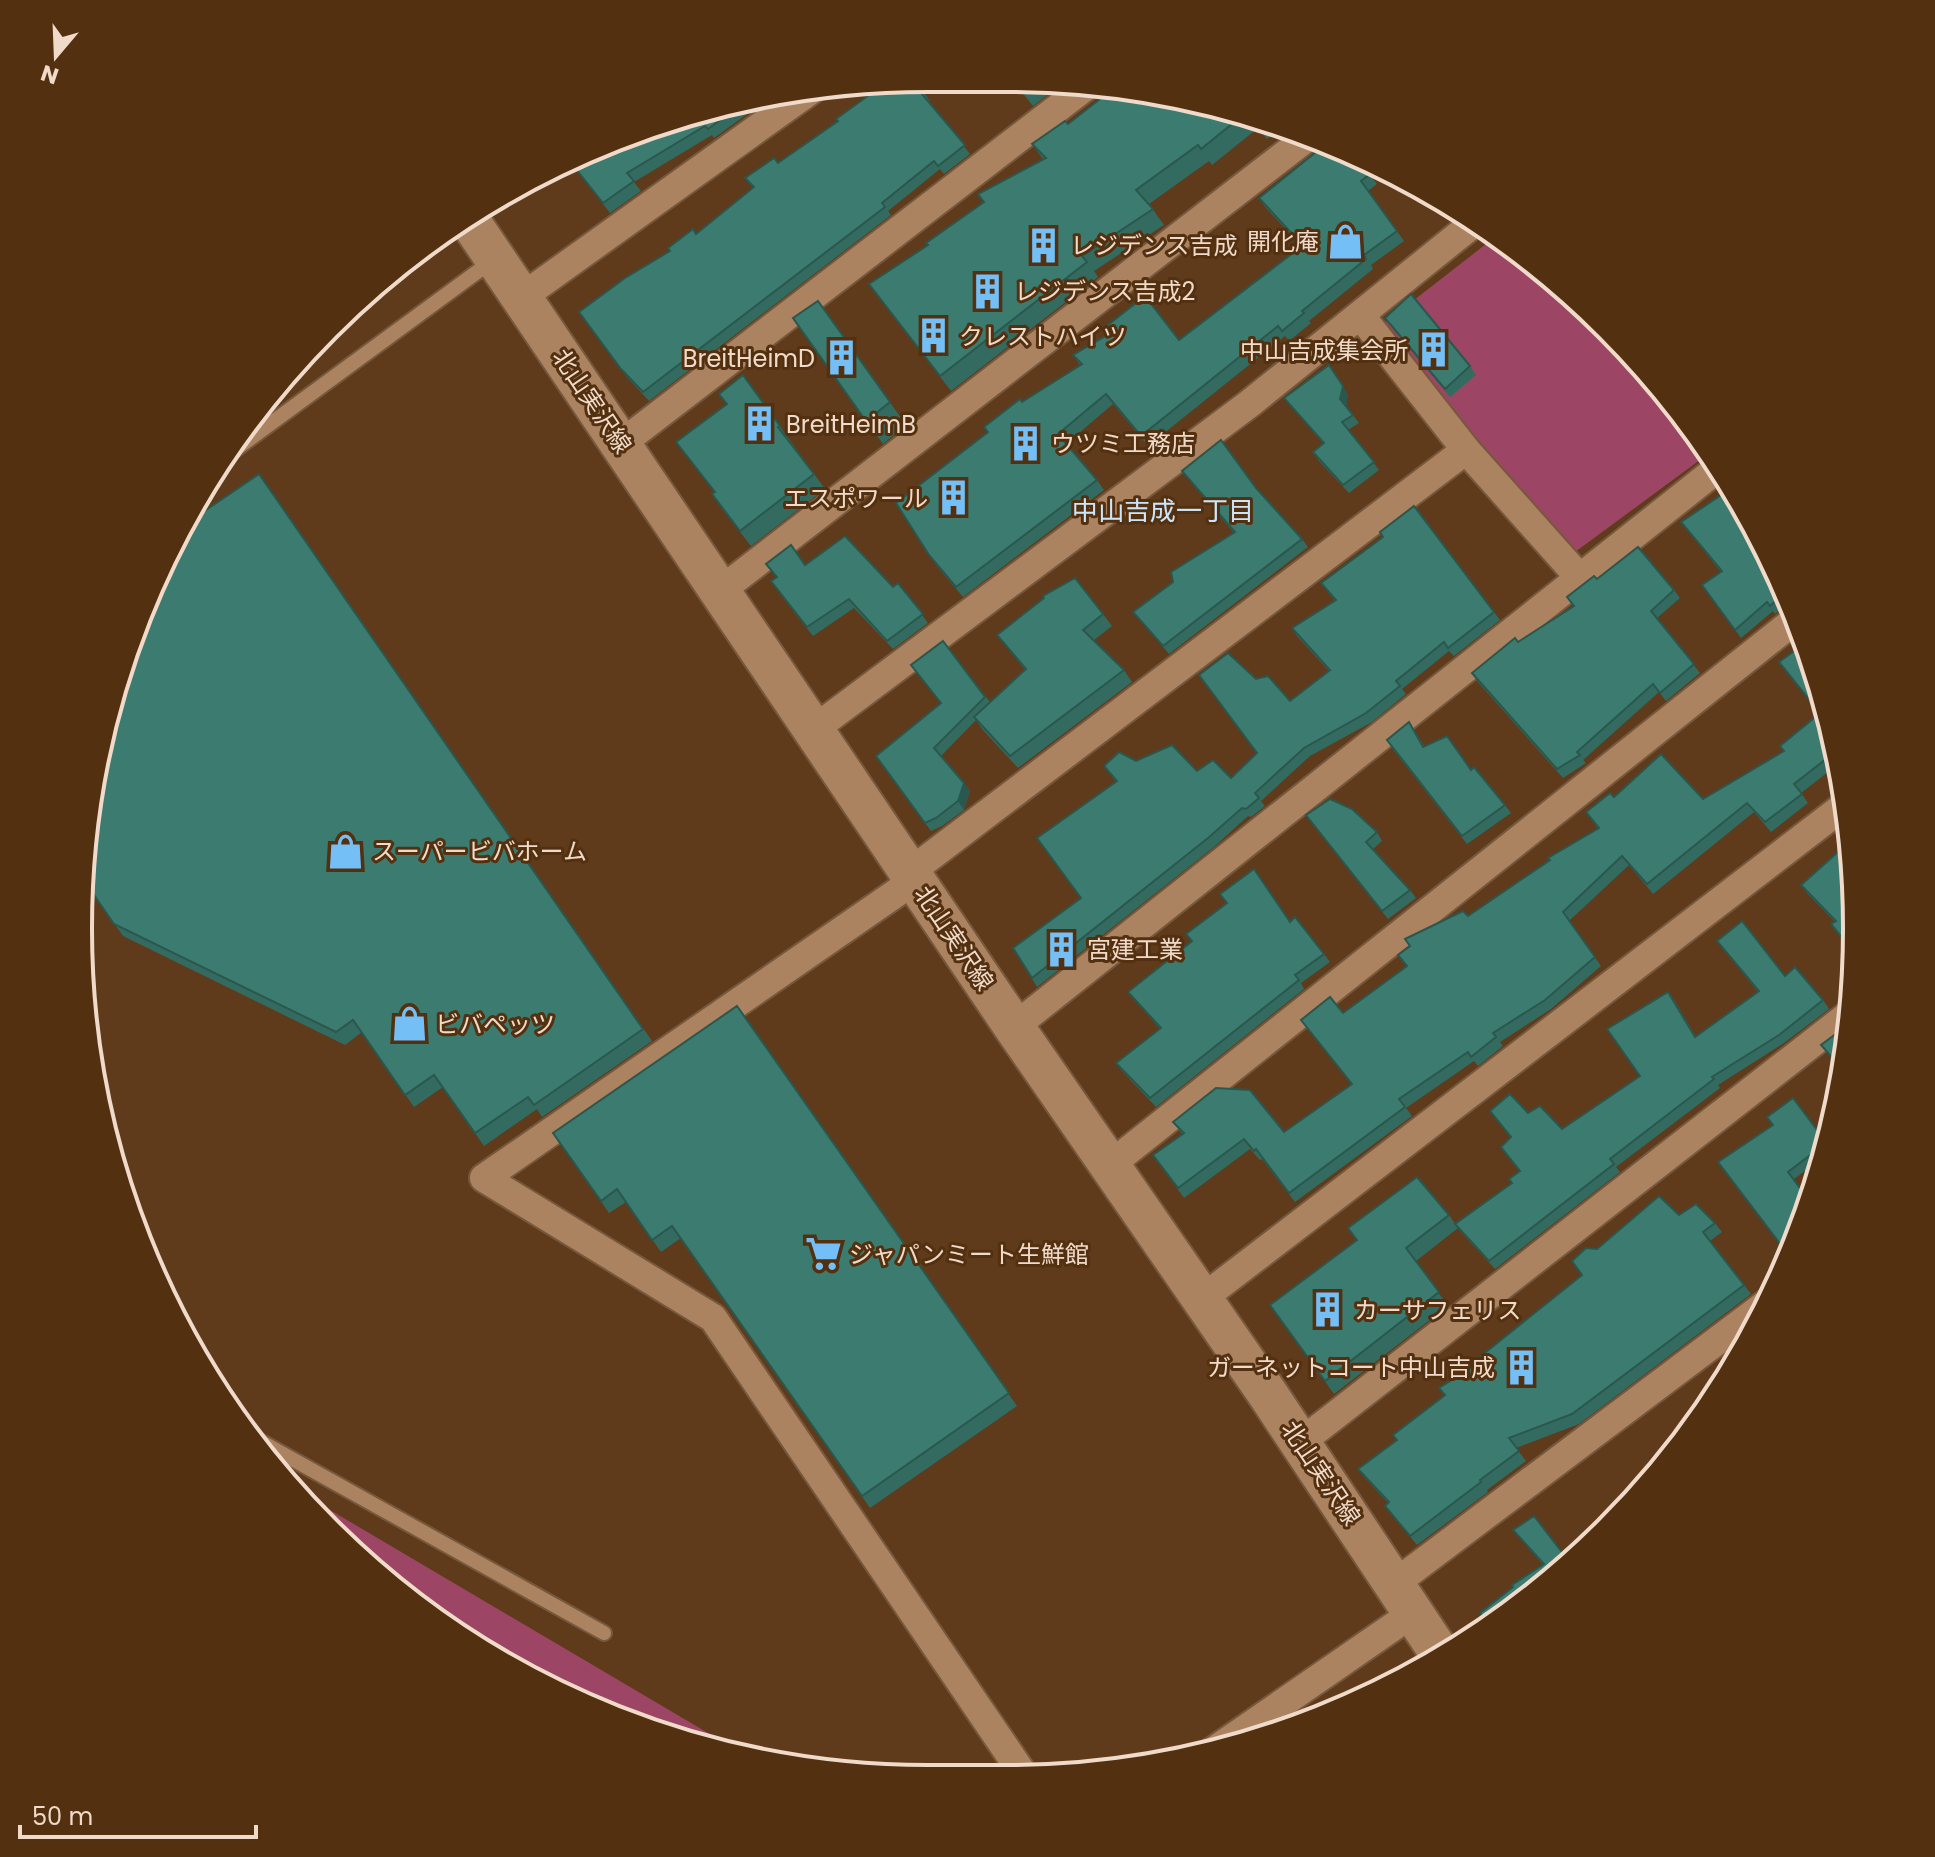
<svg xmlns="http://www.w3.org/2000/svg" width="1935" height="1857" viewBox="0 0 1935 1857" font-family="Poppins,'Noto Sans JP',sans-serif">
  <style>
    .green { fill: #9d4564 }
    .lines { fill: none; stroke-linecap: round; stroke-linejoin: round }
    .lane-casing { stroke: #77583c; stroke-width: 18 }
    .street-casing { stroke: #77583c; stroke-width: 32 }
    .secondary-casing { stroke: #77583c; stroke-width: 44 }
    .lane { stroke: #ab8361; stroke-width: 14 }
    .street { stroke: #ab8361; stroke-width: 28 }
    .secondary { stroke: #ab8361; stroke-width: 40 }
    .wall { fill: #346b60 }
    .shaded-wall { fill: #2a574e }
    .building { fill: #3c7c70; stroke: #2a574e; stroke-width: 2 }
    .labels { text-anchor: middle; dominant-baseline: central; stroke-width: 6; stroke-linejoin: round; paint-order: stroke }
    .poi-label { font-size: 24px; fill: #f0dac9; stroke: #53300f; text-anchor: start }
    .street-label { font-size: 24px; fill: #f0dac9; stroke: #53300f }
    .neighbourhood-label { font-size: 26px; fill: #cbe6fb; stroke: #53300f }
    .rim { fill: none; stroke: #f0dac9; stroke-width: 4 }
  </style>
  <rect width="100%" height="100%" fill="#5f3b1b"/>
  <g class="green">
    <path d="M1495,237L1567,289L1681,410L1708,454L1571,555L1382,325Z"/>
    <path d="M286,1484L747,1756L709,1750L553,1691L410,1603Z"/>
  </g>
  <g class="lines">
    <defs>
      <g id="lane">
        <path d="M225,457L492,261"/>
        <path d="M251,1436L604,1633"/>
      </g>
      <g id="street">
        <path d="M522,297L811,90"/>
        <path d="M1360,315L1466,450L1580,578"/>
        <path d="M622,443L1089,84"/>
        <path d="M720,591L1309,136"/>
        <path d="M813,730L1249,404L1474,223"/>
        <path d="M910,872L1466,450"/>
        <path d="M915,880L484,1178L713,1318L1025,1777"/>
        <path d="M1014,1027L1717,469"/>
        <path d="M1110,1165L1795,620"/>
        <path d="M1203,1298L1844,806"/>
        <path d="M1301,1442L1851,1013"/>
        <path d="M1394,1584L1766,1304"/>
        <path d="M1212,1752L1413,1613"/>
      </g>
      <path id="secondary" d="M469,220L1014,1027L1267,1393L1441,1655"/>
    </defs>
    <use href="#lane" class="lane-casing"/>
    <use href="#street" class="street-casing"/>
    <use href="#secondary" class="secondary-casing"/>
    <use href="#lane" class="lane"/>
    <use href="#street" class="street"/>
    <use href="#secondary" class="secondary"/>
  </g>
  <g class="wall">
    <path d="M914,79L930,101L928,102L970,154L944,174L940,169L888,211L891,215L649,401L627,377L579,312L696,234L753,188L745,178L778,163L838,121L875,91L869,84Z"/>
    <path d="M1013,81L1043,82L1050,93L1033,106Z"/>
    <path d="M1142,91L1279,123L1285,125L1267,139L1258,128L1212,165L1209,161L1149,204L1164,225L1094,271L1098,277L951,391L869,284L928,245L1043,159L1032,144L1068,124Z"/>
    <path d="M773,93L749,111L750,112L714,138L712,135L634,182L641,191L610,213L576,169L588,160L583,154L603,143L762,94Z"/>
    <path d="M1358,159L1377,184L1368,191L1404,241L1371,265L1373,269L1309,321L1311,323L1289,341L1285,336L1148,446L1113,404L1066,444L1097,480L1104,490L963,597L936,565L896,503L988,432L984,427L1080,365L1073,355L1108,334L1104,328L1179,340L1298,249L1297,241L1266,208L1259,198Z"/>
    <path d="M818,301L906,425L883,444L793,318Z"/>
    <path d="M1385,318L1470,366L1476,375L1450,397Z"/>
    <path d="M743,375L825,489L751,546L722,509L712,494L714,492L676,442L727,404Z"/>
    <path d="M1348,394L1346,406L1359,423L1348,430L1379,470L1349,493L1319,461L1313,452L1324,444L1284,398Z"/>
    <path d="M1182,471L1256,488L1302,539L1308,547L1169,654L1133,612L1173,582L1234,533Z"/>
    <path d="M259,474L652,1041L542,1117L537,1109L484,1146L443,1087L414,1107L362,1032L345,1045L123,936L83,879Z"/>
    <path d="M1414,506L1500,620L1454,656L1449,651L1402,689L1406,694L1372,722L1310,756L1261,801L1265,806L1251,817L1248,816L1214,847L1037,987L1013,948L1081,898L1116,782L1104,766L1136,761L1197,771L1231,778L1257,753L1256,679L1290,701L1329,671L1297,636L1292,628L1335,601L1321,583L1383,537Z"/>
    <path d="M1681,522L1769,552L1789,605L1785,606L1775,614L1773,611L1741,638L1702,585L1721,572Z"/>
    <path d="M805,565L893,587L898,583L928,623L893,649L854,608L813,636L777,590L776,578Z"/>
    <path d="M1597,579L1674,590L1680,598L1657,618L1700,673L1666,701L1659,692L1583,760L1586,763L1563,778L1477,681L1472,673L1573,606L1567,597Z"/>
    <path d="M1103,614L1112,626L1094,640L1124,670L1132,682L1018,768L982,729L976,720L941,756L970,791L964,810L942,826L931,831L876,756L941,703L911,665L943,641L990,702L1025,670L997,635Z"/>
    <path d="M1779,662L1828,708L1837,765L1801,793L1808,803L1771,832L1754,812L1653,894L1629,865L1569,921L1601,966L1551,1009L1500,1042L1503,1046L1478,1066L1474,1061L1406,1108L1412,1116L1295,1202L1262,1159L1260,1160L1250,1149L1184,1198L1153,1155L1182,1134L1173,1122L1284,1132L1352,1085L1301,1020L1343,1013L1406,966L1398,955L1468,916L1598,829L1586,812L1614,797L1703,799L1784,752L1820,714Z"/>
    <path d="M1409,722L1424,746L1505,805L1511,813L1467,844L1392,748Z"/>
    <path d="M1306,815L1377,832L1382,841L1373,849L1410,890L1416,898L1388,919Z"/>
    <path d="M1847,844L1853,952L1835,922L1807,893L1801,885Z"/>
    <path d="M1290,922L1324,954L1330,962L1301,983L1304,989L1156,1107L1122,1071L1116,1063L1160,1029L1128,992Z"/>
    <path d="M1717,941L1785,976L1823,1000L1829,1009L1784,1043L1718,1085L1720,1088L1616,1167L1620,1172L1495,1269L1461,1232L1455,1224L1512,1183L1520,1172L1501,1147L1511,1137L1490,1111L1528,1113L1562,1129L1640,1076L1674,1000L1696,1037L1758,992Z"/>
    <path d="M737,1006L1017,1406L870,1508L681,1238L661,1252L626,1202L609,1213L553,1133Z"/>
    <path d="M1826,1142L1822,1158L1794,1179L1811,1203L1788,1255L1718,1162Z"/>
    <path d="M1449,1215L1458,1228L1416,1261L1448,1306L1334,1394L1270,1305Z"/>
    <path d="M1679,1215L1715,1223L1722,1232L1710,1241L1751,1294L1579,1424L1516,1448L1526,1461L1487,1490L1488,1492L1417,1545L1385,1506L1388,1503L1365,1478L1358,1469L1397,1441L1393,1435L1444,1396L1439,1388L1478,1364L1582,1275L1597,1249Z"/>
    <path d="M1513,1530L1565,1556L1582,1549L1487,1623L1543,1565Z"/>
  </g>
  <g class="shaded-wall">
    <path d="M1329,365L1348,394L1346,408L1340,399Z"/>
    <path d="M964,783L970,791L964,810L958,801Z"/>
  </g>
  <g class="building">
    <path d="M914,79L924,93L922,94L965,145L938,166L934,161L882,203L885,207L643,392L621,369L579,312L625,278L670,251L668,248L693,229L696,234L754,187L745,178L774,158L778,163L838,121L836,119L876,90L870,84Z"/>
    <path d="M1015,81L1031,82L1021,90Z"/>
    <path d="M1118,85L1139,90L1140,92L1142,91L1243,115L1201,149L1198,145L1136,190L1153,209L1082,256L1087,262L940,376L869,284L928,245L926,243L984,202L978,194L1046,158L1032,144L1065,121L1068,124Z"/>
    <path d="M744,100L742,101L744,103L708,129L705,126L627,173L634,181L603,203L576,169L588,160L584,154L603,143Z"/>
    <path d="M1250,116L1262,119L1256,124Z"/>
    <path d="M1326,144L1358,159L1370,174L1361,181L1397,231L1364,255L1366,259L1302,311L1304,313L1282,331L1278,326L1141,436L1106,394L1058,434L1097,480L956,587L929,555L896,503L988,432L984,427L1020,399L1022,402L1082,364L1073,355L1109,334L1104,328L1145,296L1179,340L1298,249L1294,243L1298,240L1259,198Z"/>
    <path d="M1411,294L1470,366L1445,389L1385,318Z"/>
    <path d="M818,301L890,402L866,421L793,318Z"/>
    <path d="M1329,365L1343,386L1340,399L1353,415L1342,422L1374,462L1343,485L1313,452L1324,443L1284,398Z"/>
    <path d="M743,375L780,426L778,427L814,474L740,531L712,494L715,492L676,442L727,404L719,394Z"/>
    <path d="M1221,440L1256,488L1302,539L1163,646L1133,612L1173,582L1171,572L1235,532L1182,471Z"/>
    <path d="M259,474L643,1029L534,1105L528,1097L475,1133L434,1075L405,1095L353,1020L336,1032L114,924L83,879L85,818L123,656L181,527Z"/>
    <path d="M1730,489L1769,552L1786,596L1779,598L1770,606L1767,602L1735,630L1702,585L1722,571L1681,522Z"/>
    <path d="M1414,506L1494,612L1448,648L1444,642L1396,681L1400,686L1366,713L1304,748L1255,793L1259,798L1246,809L1242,808L1208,838L1032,978L1013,948L1081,898L1037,838L1117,781L1104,766L1119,752L1136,761L1172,745L1197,771L1213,760L1231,778L1257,753L1199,675L1228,653L1256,679L1268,676L1290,701L1330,670L1292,628L1336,600L1321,583L1383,537L1380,532Z"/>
    <path d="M845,536L893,587L898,583L923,614L887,641L849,599L807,627L771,581L777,577L766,564L791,545L805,565Z"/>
    <path d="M1638,547L1674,590L1651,611L1694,664L1660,693L1653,684L1577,752L1580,755L1557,769L1472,673L1515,638L1518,642L1574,606L1567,597L1594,576L1597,579Z"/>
    <path d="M1075,578L1103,614L1083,630L1124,670L1010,756L974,717L1026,669L997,635L1044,598L1043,596Z"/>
    <path d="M943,641L985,697L934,748L964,783L958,801L936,818L925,823L876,756L941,703L911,665Z"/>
    <path d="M1804,644L1828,708L1835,752L1794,784L1802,794L1765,822L1747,803L1647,884L1622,856L1563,912L1595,957L1545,1000L1493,1033L1496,1037L1471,1057L1468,1052L1399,1099L1405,1107L1289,1193L1256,1149L1254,1151L1244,1139L1178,1188L1153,1155L1184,1133L1173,1122L1216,1088L1250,1090L1284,1132L1352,1084L1301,1020L1330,997L1343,1013L1407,966L1398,955L1410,946L1405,939L1463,911L1468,916L1550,860L1548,858L1599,828L1586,812L1610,793L1614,797L1661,754L1703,799L1784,751L1780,746L1820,713L1779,662Z"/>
    <path d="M1409,722L1423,747L1447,736L1471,770L1474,767L1505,805L1462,836L1387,740Z"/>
    <path d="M1330,799L1352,809L1377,832L1366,842L1410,890L1382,911L1306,815Z"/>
    <path d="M1847,844L1851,849L1855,872L1853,951L1831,924L1836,921L1801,885Z"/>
    <path d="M1254,869L1290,922L1295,917L1324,954L1295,975L1299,980L1150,1098L1116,1063L1161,1028L1128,992L1192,941L1186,934L1227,903L1220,894Z"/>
    <path d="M1742,921L1785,976L1795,967L1823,1000L1779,1035L1712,1077L1714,1079L1610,1159L1614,1164L1489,1261L1455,1224L1512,1183L1509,1179L1520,1171L1501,1147L1511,1137L1490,1111L1510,1094L1528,1113L1540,1106L1562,1129L1640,1076L1607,1029L1668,992L1695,1037L1759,991L1717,941Z"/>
    <path d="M737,1006L1009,1393L862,1496L672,1226L652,1240L617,1189L601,1201L553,1133Z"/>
    <path d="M1841,1030L1850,1040L1843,1070L1821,1045Z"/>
    <path d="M1793,1098L1826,1142V1143L1788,1172L1811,1203L1794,1242L1784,1249L1718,1162L1773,1125L1767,1117Z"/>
    <path d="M1417,1177L1449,1215L1406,1248L1439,1292L1325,1381L1270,1305L1357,1240L1348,1228Z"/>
    <path d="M1659,1196L1679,1215L1696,1204L1715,1223L1703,1232L1744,1285L1572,1414L1509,1438L1519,1451L1480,1480L1481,1482L1410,1536L1385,1506L1389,1502L1358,1469L1397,1440L1393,1435L1445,1395L1439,1388L1479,1363L1476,1360L1582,1275L1572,1261L1586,1248L1597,1249Z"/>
    <path d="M1534,1516L1565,1556L1579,1545L1582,1549L1525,1603L1475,1634L1474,1632L1487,1622L1480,1613L1513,1587L1512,1585L1544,1564L1513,1530Z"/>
  </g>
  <defs>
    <symbol id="shop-bare" viewBox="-9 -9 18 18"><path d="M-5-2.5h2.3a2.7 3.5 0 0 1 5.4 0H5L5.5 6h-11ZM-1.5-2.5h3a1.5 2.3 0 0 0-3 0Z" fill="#74c0f6" stroke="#53300f" stroke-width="2.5" paint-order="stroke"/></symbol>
    <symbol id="building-bare" viewBox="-9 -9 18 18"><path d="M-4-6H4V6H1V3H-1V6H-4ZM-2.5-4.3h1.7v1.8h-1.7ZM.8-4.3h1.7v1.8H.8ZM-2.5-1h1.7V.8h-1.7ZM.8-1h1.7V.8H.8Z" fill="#74c0f6" stroke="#53300f" stroke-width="2.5" paint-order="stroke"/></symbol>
    <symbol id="supermarket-bare" viewBox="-9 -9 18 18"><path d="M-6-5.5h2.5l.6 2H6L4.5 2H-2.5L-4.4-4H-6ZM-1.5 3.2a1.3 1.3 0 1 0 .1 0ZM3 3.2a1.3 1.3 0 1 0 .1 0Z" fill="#74c0f6" stroke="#53300f" stroke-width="2.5" paint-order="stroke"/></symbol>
  </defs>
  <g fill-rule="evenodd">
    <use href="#shop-bare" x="1320" y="216" width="51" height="51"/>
    <use href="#building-bare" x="1018" y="220" width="51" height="51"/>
    <use href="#building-bare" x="962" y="266" width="51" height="51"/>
    <use href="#building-bare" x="908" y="310" width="51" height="51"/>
    <use href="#building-bare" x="1408" y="324" width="51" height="51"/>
    <use href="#building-bare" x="816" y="332" width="51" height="51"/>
    <use href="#building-bare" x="734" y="398" width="51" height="51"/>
    <use href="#building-bare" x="1000" y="418" width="51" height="51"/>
    <use href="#building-bare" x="928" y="472" width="51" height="51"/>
    <use href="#shop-bare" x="320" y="826" width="51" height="51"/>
    <use href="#building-bare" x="1036" y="924" width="51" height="51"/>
    <use href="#shop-bare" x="384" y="998" width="51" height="51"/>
    <use href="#supermarket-bare" x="798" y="1228" width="51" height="51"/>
    <use href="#building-bare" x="1302" y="1284" width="51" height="51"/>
    <use href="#building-bare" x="1496" y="1342" width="51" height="51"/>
  </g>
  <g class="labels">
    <g class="poi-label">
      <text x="1319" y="241" text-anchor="end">開化庵</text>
      <text x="1070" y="245">レジデンス吉成</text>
      <text x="1014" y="291">レジデンス吉成2</text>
      <text x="959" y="336">クレストハイツ</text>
      <text x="1408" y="350" text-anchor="end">中山吉成集会所</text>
      <text x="815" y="358" text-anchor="end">BreitHeimD</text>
      <text x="786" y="424">BreitHeimB</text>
      <text x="1051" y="443">ウツミ工務店</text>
      <text x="928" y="498" text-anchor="end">エスポワール</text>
      <text x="372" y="851">スーパービバホーム</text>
      <text x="1087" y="949">宮建工業</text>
      <text x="435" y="1024">ビバペッツ</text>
      <text x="849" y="1254">ジャパンミート生鮮館</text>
      <text x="1354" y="1310">カーサフェリス</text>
      <text x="1495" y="1367" text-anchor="end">ガーネットコート中山吉成</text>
    </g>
    <g class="street-label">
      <text transform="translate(592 401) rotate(56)">北山実沢線</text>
      <text transform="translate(954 938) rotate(56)">北山実沢線</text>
      <text transform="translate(1321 1473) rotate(56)">北山実沢線</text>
    </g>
    <g class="neighbourhood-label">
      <text x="1163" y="511">中山吉成一丁目</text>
    </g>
  </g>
  <path d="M0 0H1935V1857H0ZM928 92H1007A836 836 0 0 1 1843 928V929A836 836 0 0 1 1007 1765H928A836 836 0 0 1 92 929V928A836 836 0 0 1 928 92Z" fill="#53300f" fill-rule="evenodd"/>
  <path class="rim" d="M928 92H1007A836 836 0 0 1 1843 928V929A836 836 0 0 1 1007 1765H928A836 836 0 0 1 92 929V928A836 836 0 0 1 928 92Z"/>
  <g transform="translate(56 56) rotate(199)" stroke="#53300f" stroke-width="6" paint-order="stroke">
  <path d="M0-6L14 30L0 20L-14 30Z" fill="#f0dac9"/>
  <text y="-12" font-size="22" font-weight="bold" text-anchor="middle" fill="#f0dac9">N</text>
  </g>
  <path d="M20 1825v12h236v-12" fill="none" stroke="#f0dac9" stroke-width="4"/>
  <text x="32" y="1825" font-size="24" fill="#f0dac9" stroke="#53300f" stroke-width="6" paint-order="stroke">50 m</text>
</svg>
